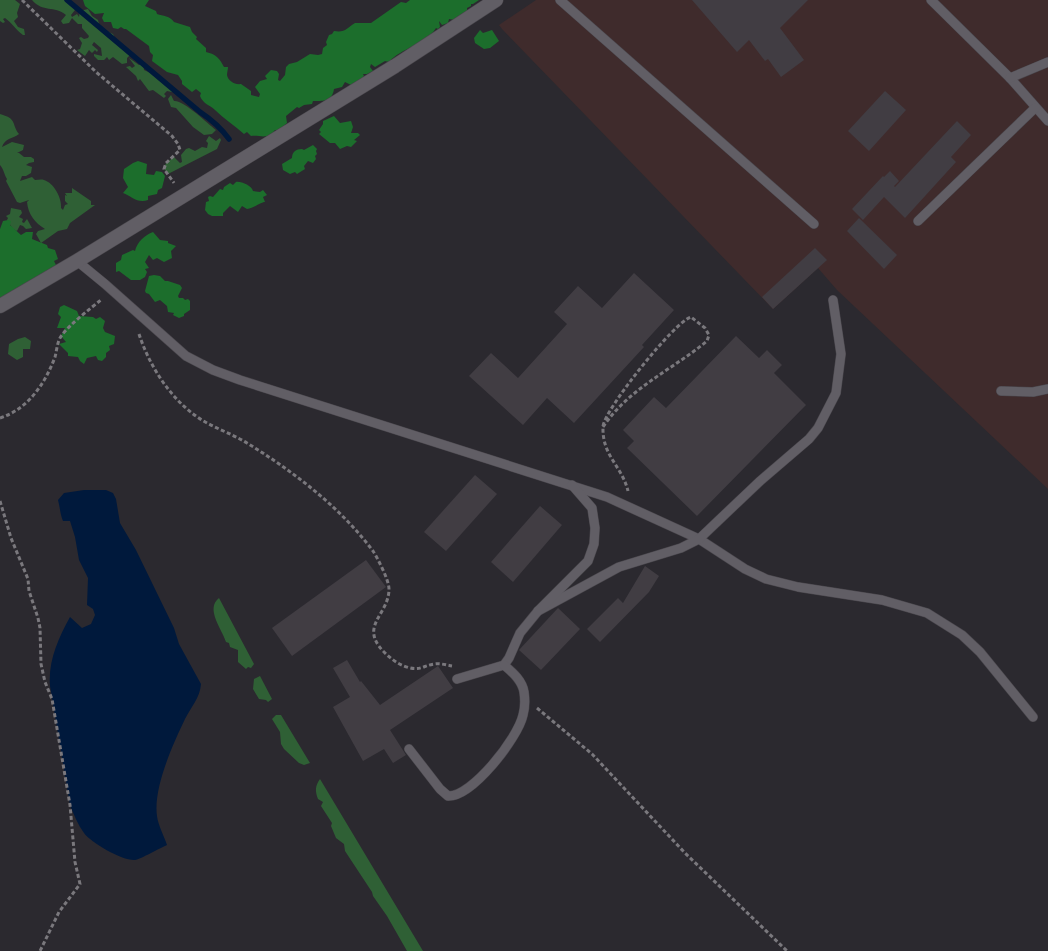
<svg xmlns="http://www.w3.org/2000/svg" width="1048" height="951" viewBox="0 0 1048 951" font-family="Manrope,sans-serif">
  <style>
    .industrial { fill: #3f2b2c }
    .green { fill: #2f6035 }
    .forest { fill: #1c6e2c }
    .water { fill: #00193c }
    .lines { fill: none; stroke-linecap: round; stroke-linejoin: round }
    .stream { stroke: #00193c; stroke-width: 5.5 }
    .building { fill: #413d43 }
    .service-casing { stroke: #49464c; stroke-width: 10 }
    .minor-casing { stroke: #49464c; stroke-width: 15 }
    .path { stroke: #7a787d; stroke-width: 3; stroke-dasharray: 4 2.5; stroke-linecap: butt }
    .service { stroke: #615e65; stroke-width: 9 }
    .minor { stroke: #615e65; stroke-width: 14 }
  </style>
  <rect width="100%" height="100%" fill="#2b292f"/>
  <path class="industrial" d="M536,0H1048V489L837,290L818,268L773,309L502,29L499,25Z"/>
  <g class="green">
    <path d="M0,0H15L20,4L17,13L18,17L14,21L18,27L24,29L25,35H23C16,30 12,23 5,18L3,19L5,22L3,23L0,21Z"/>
    <path d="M32,0H70V2L73,5L75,10L71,15L72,17L77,14L79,17L80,11L88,9L92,16L98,20L100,28L113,34C116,43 125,48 130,55L127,58V63L122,64L113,57L109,60L107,57L104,60H98L94,56V54L102,56L101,48L94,42L92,45L98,50L97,52L95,50L92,53L89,50L85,56L77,50L80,49L82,43L79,38L81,37L84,39L88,38L89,36L82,28V24H78L72,18L69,23L63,24L61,21L66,15C54,5 43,13 32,0Z"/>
    <path d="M129,58L139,65L143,63L144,70L159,77L171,87L172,92L167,91L164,94L166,96L164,98L153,90L149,91L140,79L138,81L136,76L126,67L130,66L132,68L135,66Z"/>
    <path d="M171,95L174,101C184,100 208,124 216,130L212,134L204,135L193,127L176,108L171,107L168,99Z"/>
    <path d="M0,114C18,119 11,124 19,134C12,139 5,138 2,147L12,142L24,145L23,150L17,153H19L24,157H31L34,159V162L29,163L26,165L32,167L31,173L26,176H22L20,181L32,177L35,180C38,180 41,179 44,180C54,183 62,198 61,208L63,210L65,205L68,204L65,201V195L67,196L65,193H72V188L91,201V205H95L70,223L67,229L58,231L41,243L36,234L38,231L45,229C35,223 28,214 27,202L29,200L20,203L17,202L6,181L7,179C4,174 4,170 0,165Z"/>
    <path d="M209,136L216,141L220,138L221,140L217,149L168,174L164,169L166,163L174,157L180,163L182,162L181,155L186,149L189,148L195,151L202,147L207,148L208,143L206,141Z"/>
    <path d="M11,208L21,210L22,213L19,217L23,219L22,222L24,223L27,219L32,228L26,229L23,226L20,225L17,231L13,229L7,220L8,218L6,216L10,214Z"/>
    <path d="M25,337L31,341L30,349H23V357L17,360L8,354L9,344L18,339Z"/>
    <path d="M219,598L254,664L251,668L248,667L246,669L238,662V650L230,647L229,643L226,642C222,629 205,609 219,598Z"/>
    <path d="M260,676L272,699L268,702L266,700L259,699L253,689L254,679Z"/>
    <path d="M276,715H281L310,763L304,765L299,763L284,749L281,744L280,732L272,719Z"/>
    <path d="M320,779L423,951H407L387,916L373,896L372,892L345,851L344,844L336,838L331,826L332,823L321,806L323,802L318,799C315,791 315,786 320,779Z"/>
  </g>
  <g class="forest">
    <path d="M83,0H149L145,6L156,11L157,14C163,16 170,16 174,22L190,27L192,32L197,37L196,39L206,48V52C216,54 220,59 224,67H228C228,70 227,72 227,75C228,81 235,85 241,84L251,91V95L259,97L260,94L255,87L260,81L267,79L265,76L271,70L277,71L279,74L278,80L280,81L285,75L286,67L289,64L297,62L310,54L318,55L322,54L323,48L327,45L326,42L329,35L332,34L334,31C345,33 347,28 355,23H371L401,2L406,3L410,0H479L473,4H471V6L467,8V11L454,20L449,19L448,23L442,25L439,21L440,27L438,29L436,28C425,46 402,47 389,62L385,61L375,67L371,64L370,67L373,71L367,74H363L364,76L357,84L354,83L351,85L345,82L342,87L334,89C332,102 323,101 313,101L312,104L304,105L299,108L297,107L286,116L287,123L279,130H275C268,140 261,135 251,136L247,132L244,134C234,125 224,119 215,110C210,105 203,104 200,96L201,93L196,89L192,92L182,84V81L178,75L167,72L152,61L153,55L150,52L149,46L126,29H124L121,27L118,29L113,28L111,22H104L102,18L104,13L95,14L85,6Z"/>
    <path d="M480,30L483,33L492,30L499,41L490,48L484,49L475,43L474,38Z"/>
    <path d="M334,116L340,123L351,121L353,127L351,133H358L360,135L354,140L357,141L351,147L347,146L340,149L335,143H330L319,134L321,132L319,130L323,124V121Z"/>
    <path d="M313,145L317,149L316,151L317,154L315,156L316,159L313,163L308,161L304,166L305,169L297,174L295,172L290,174L283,170L282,164L292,158C292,152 296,149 302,149L304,150Z"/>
    <path d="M138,161L147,164L146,174L154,175L156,171L162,172L165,176L162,188L158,190L157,194L148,196V200C138,204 131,196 123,193L128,187L123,178L124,169L133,163Z"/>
    <path d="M236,182C241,181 252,186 253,191L260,192L263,190L267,195L263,197L265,202C261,202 254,208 247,209L242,206L238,212L230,206L223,213V216H212L208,214L205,210L206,202L209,201L208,197L210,196L213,197L220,189L223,190L224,187L230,183L233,185Z"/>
    <path d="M8,220L11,221L10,225L21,235L26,232H33L32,239L47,245L48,248L55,250L58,259L54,261L57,267L0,310V229L3,221Z"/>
    <path d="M153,232L160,240L168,241V243L176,246L171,251L172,258L164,262L157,258L153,260L149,255L145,262L149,268L145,269L147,272L145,277L140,280H131L119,271L116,272V263L121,260L122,255L133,250L135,251C137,242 145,235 153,232Z"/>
    <path d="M154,275L160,276L165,281H168L180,285L182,288L178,296L179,298H183L185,300L188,299L190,301V310L184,314V316L179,318L173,315L174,313L168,312L167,306L160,300L155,302L149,294L146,293L145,291L149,276Z"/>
    <path d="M64,305L77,311L79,316L93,317L96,319L100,317L105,321L103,328L105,332L115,336L114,344L109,346L110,350L106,353V357L102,361L98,360L96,356L87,358L84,364L80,361L78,357L68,356V353L59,344L66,342L61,336L65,328H57L61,317L58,314L60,307Z"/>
  </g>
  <path class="water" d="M84,490H106L113,493L116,499L120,523L136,550L174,628L179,644L201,684C200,698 191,707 185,719C173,744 153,788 157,816C158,825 164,836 167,845C160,848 141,859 135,860C123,861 91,843 84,833C78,825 74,815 70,805L50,686C48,661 58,639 70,617L82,628L91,624L95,615L93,609L87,605L88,578L79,560L75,537L70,521H63C60,514 60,507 58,500L64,493Z"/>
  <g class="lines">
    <path class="stream" d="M67,0L200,112C212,120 221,128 229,139"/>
  </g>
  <g class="building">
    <path d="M692,0H808L780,28L804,60L781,77L768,59L765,61L749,40L737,52Z"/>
    <path d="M885,91L906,110L869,151L848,131Z"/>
    <path d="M957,121L971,135L951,157L956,162L905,218L884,197L863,220L852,209L883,176L884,177L890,171L899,181L894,186L895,187Z"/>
    <path d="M859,218L897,255L884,269L847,231Z"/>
    <path d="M815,248L827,260L773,309L762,297Z"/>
    <path d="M634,273L674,310L642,345L644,347L574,423L547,398L523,425L469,376L491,353L518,378L567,324L554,312L578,286L602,308Z"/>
    <path d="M736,336L759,358L767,350L782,365L774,373L806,405L697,516L627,448L634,441L623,430L654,397L666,408Z"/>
    <path d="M475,475L497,494L446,551L424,532Z"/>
    <path d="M540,506L562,525L513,582L491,562Z"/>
    <path d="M366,560L386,587L292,656L272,628Z"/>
    <path d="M645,566L659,576L649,592L600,642L587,629L618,598L623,603Z"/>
    <path d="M558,608L580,629L541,670L519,650Z"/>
    <path d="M347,660L360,682L361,681L380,705L438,666L453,688L390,730L406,755L393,763L384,749L363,761L333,707L350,697L333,668Z"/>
  </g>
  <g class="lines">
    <defs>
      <g id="service">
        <path d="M560,0L814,224"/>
        <path d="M931,0L1010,78L1048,121"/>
        <path d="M1010,78L1048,62"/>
        <path d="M918,221L1035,108"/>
        <path d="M77,261L105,284L186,356L213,370L240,380L607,497L699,539L745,569L766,579L798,587L882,600L927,613L962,635L980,652L1033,717"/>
        <path d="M1001,391L1033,392L1048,389"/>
        <path d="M538,611L619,567L681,548L699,539L759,482L809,439L818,428L836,393L841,354L833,300"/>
        <path d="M457,679L504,665L509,658L520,633L538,611L588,561L594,544L595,528L592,508L572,485"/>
        <path d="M409,749L440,789L448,796C472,797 518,738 523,715C525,708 525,699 524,692C522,680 512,672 504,665"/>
      </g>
      <path id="minor" d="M0,306L77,261L395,66L496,0"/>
    </defs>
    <use href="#service" class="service-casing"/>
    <use href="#minor" class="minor-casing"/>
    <g class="path">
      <path d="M22,0L96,72L172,136L178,144L180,150L166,163L164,169L174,183"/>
      <path d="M139,334C150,368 174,405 207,423C220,430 234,435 247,443C294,472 340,507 373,551C378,559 389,580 389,589C389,615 359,625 383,651C389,657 396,663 404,666C419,672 422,666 434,664C440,663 446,665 452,666"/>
      <path d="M0,418C28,409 45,384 55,357C57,350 57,341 62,335C70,324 90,309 102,299"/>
      <path d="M603,427C629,388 672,370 707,341L709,335L705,328L691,317C675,321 603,411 603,427C602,456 622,466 628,491"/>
      <path d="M0,501L11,538L28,579L29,591L38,618L40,628L41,664L45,682L52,699L70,805L75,862L80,884L59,912L40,951"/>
      <path d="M537,708L592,754L685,853L787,951"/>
    </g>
    <use href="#service" class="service"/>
    <use href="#minor" class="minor"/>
  </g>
</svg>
